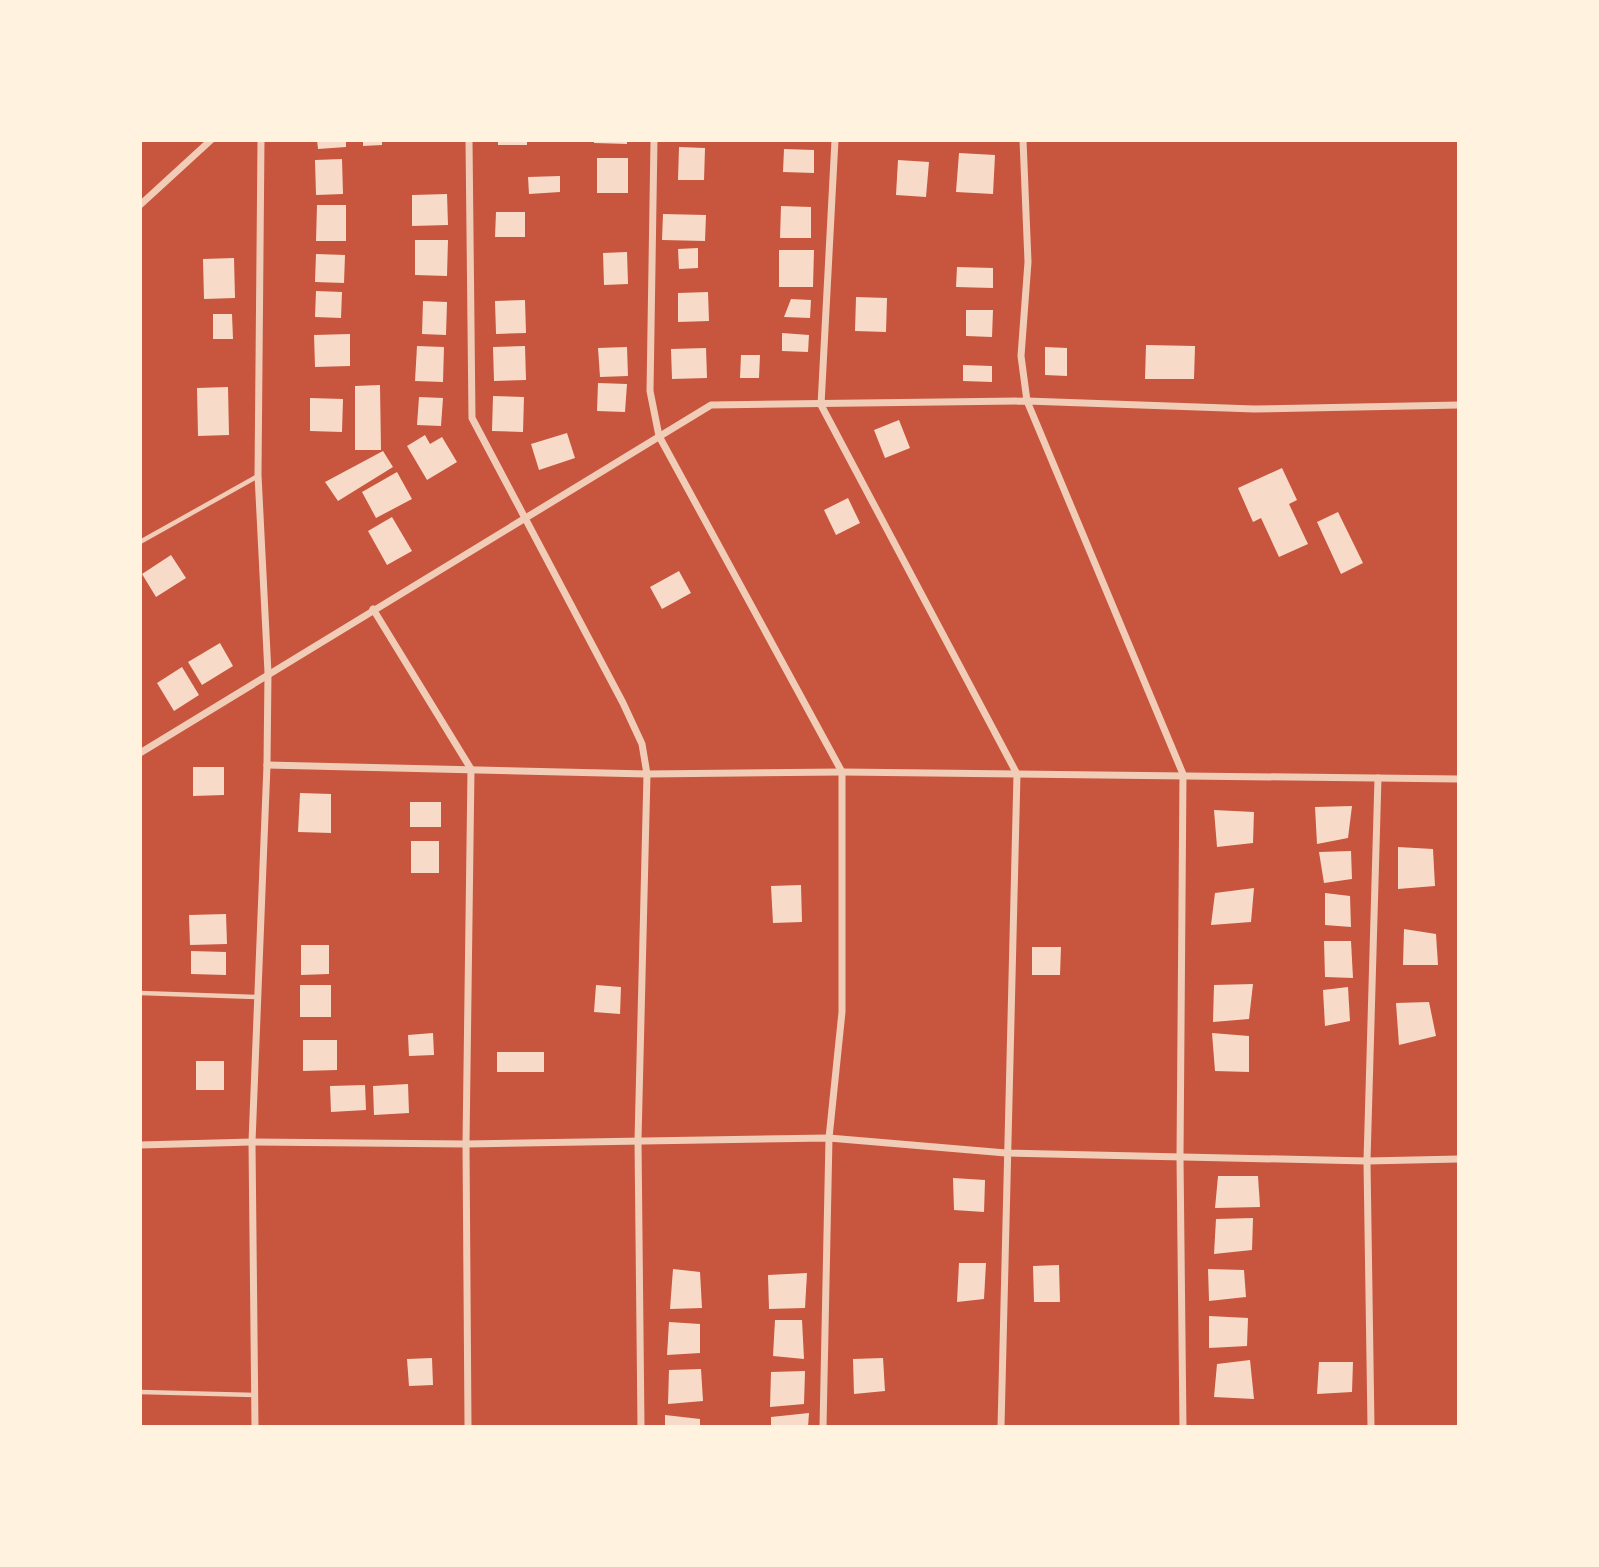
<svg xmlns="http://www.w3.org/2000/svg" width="1599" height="1567" viewBox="0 0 1599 1567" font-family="Arial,sans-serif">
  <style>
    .building { fill: #f7dbc8 }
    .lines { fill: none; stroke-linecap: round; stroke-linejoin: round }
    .service { stroke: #f1ccb7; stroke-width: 4.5 }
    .minor { stroke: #f1ccb7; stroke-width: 7 }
  </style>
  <rect width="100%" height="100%" fill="#c8553d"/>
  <g class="building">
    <path d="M317,140H346V147L318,149Z"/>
    <path d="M363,140H382V145L363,146Z"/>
    <rect x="498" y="140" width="29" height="5"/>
    <path d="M594,140H627V144L594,143Z"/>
    <path d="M679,147L705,148L704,180H678Z"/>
    <path d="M784,149L814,150V173L783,172Z"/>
    <path d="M959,153L995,155L993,194L956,192Z"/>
    <rect x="597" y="158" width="31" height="35"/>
    <path d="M342,159L343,194L316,195L315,160Z"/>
    <path d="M898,160L929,162L926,197L896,195Z"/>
    <path d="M560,176V192L529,194L528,177Z"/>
    <path d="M447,194L448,225L412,226V195Z"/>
    <path d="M317,205H346V241H316Z"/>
    <path d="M781,206L811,207V238H780Z"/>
    <path d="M496,212H525V237H495Z"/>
    <path d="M663,214L706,215L705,241L662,240Z"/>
    <path d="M415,240H448L447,276L415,275Z"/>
    <path d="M698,248V268L679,269L678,249Z"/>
    <path d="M779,250H814L813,287H779Z"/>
    <path d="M627,252L628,284L604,285L603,253Z"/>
    <path d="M316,254L345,255L344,283L315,282Z"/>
    <path d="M234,258L235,298L204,299L203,259Z"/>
    <path d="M957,267L993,268V288L956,287Z"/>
    <path d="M316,291L342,292L341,318L315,317Z"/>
    <path d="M708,292L709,321L678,322V293Z"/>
    <path d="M856,297L887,298L886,332L855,331Z"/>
    <path d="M791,299L811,300L810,318L784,317Z"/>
    <path d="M525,300L526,333L496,334L495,301Z"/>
    <path d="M423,301L447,302L446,335L422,334Z"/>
    <path d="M966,310H993L992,337L966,336Z"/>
    <path d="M213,314H232L233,339H213Z"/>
    <path d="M782,333L809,335L808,352L782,351Z"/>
    <path d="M350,334V366L315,367L314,335Z"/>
    <path d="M1146,345L1195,346L1194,379H1145Z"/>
    <path d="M417,346L444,347L443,382L415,381Z"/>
    <path d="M525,346L526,380L494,381L493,347Z"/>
    <path d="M627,347L628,376L600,377L598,348Z"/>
    <path d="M1045,347L1067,348V376L1045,375Z"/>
    <path d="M706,348L707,378L672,379L671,349Z"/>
    <path d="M741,355H760L759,378H740Z"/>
    <path d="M963,365L992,366V382L963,381Z"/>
    <path d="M598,383L627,384L625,412L597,411Z"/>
    <path d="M380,385L381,450H355V386Z"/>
    <path d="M228,387L229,435L198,436L197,388Z"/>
    <path d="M493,396L524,397L523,432L492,431Z"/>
    <path d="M419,397L443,398L441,426L417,425Z"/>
    <path d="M310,398L343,399L342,432L310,431Z"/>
    <path d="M899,420L910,448L885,458L874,430Z"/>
    <path d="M567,433L575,458L539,470L531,444Z"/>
    <path d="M425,435L430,444L442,437L457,462L427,480L407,446Z"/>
    <path d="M383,451L393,467L338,501L325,482Z"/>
    <path d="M1282,468L1297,500L1289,504L1308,544L1279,557L1261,518L1253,522L1238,488Z"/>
    <path d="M397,472L412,499L376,518L362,492Z"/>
    <path d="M848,498L860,523L836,535L824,510Z"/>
    <path d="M1338,512L1363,563L1341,574L1317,522Z"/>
    <path d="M392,517L412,551L387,565L368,531Z"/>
    <path d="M171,555L186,578L156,597L142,574Z"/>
    <path d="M679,571L691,593L662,609L650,587Z"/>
    <path d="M220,643L233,666L202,685L188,662Z"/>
    <path d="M182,667L199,695L174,711L157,683Z"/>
    <path d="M193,767H224V795L193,796Z"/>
    <path d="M300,793L331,794V833L298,832Z"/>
    <rect x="410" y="802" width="31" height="25"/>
    <path d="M1352,806L1348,838L1317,844L1315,807Z"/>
    <path d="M1214,810L1254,812L1253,843L1217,847Z"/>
    <rect x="411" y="841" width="28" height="32"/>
    <path d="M1398,847L1433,849L1435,886L1398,889Z"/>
    <path d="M1351,851L1352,879L1324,883L1319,852Z"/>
    <path d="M801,885L802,922L773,923L771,886Z"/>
    <path d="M1254,888L1251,922L1211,925L1215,893Z"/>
    <path d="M1325,893L1350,896L1351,927L1325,925Z"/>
    <path d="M226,914L227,944L190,945L189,915Z"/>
    <path d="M1404,929L1436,934L1438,965H1403Z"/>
    <path d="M1324,941H1351L1353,978L1325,977Z"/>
    <path d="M301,945H329V974L301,975Z"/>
    <path d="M1032,947H1061L1060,975H1032Z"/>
    <path d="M191,951L226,952V975L191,974Z"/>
    <path d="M1253,984L1249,1019L1213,1022L1214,985Z"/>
    <rect x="300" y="985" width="31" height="32"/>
    <path d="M596,985L621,987L620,1014L594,1012Z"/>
    <path d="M1348,987L1350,1021L1325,1026L1323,990Z"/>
    <path d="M1429,1002L1436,1036L1399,1045L1396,1003Z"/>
    <path d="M433,1033L434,1055L409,1056L408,1035Z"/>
    <path d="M1212,1033L1249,1036V1072L1215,1071Z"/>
    <path d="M303,1040H337V1070L303,1071Z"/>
    <rect x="497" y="1052" width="47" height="20"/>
    <rect x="196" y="1061" width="28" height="29"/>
    <path d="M408,1084L409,1113L374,1115L373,1086Z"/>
    <path d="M365,1085L366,1110L331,1112L330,1086Z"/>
    <path d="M1218,1176H1258L1260,1207L1215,1208Z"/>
    <path d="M953,1178L985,1180L984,1212L954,1210Z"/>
    <path d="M1253,1218L1252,1250L1214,1254L1216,1219Z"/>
    <path d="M959,1263H986L984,1299L957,1302Z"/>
    <path d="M1059,1265L1060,1302H1034L1033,1266Z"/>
    <path d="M673,1269L700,1272L702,1308L670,1309Z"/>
    <path d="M1208,1269L1244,1270L1246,1297L1209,1301Z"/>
    <path d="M807,1273L805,1308L769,1309L768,1275Z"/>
    <path d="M1209,1316L1248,1318L1247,1346L1209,1348Z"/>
    <path d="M775,1320H802L804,1359L773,1356Z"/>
    <path d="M669,1322L700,1324V1353L667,1355Z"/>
    <path d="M432,1358L433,1385L409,1386L407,1359Z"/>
    <path d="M883,1358L885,1391L854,1394L853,1359Z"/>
    <path d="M1250,1360L1254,1399L1214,1397L1217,1364Z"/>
    <path d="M1319,1362H1353L1352,1392L1317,1394Z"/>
    <path d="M701,1369L703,1401L668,1404L669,1370Z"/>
    <path d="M805,1371L804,1404L770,1407L771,1372Z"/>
    <path d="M809,1413L808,1427H771V1417Z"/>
    <path d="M665,1415L700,1419V1427H665Z"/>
  </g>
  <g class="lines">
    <g class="service">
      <path d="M140,542L258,476"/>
      <path d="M140,993L258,997"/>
      <path d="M140,1392L255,1395"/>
    </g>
    <g class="minor">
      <path d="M469,140L472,418L623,703L642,744L647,774L638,1140L641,1427"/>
      <path d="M654,140L650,391L659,436L842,772V1012L829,1138L823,1427"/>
      <path d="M835,140L821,405L1017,774L1001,1427"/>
      <path d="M1023,140L1028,262L1021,356L1027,401L1183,774L1180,1157L1183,1427"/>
      <path d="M140,205L211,140"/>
      <path d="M373,609L471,769L466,1144L468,1427"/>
      <path d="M140,753L711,405L1027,401L1254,409L1459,405"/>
      <path d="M267,765L647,774L842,772L1459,779"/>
      <path d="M140,1145L252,1142L466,1144L829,1138L1006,1153L1367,1161L1459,1159"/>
      <path d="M255,1427L252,1142L267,765L268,673L258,475L261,140"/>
      <path d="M1371,1427L1367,1161L1378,778"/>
    </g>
  </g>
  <rect width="1599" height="1567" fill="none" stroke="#fff3e0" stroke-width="284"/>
</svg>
